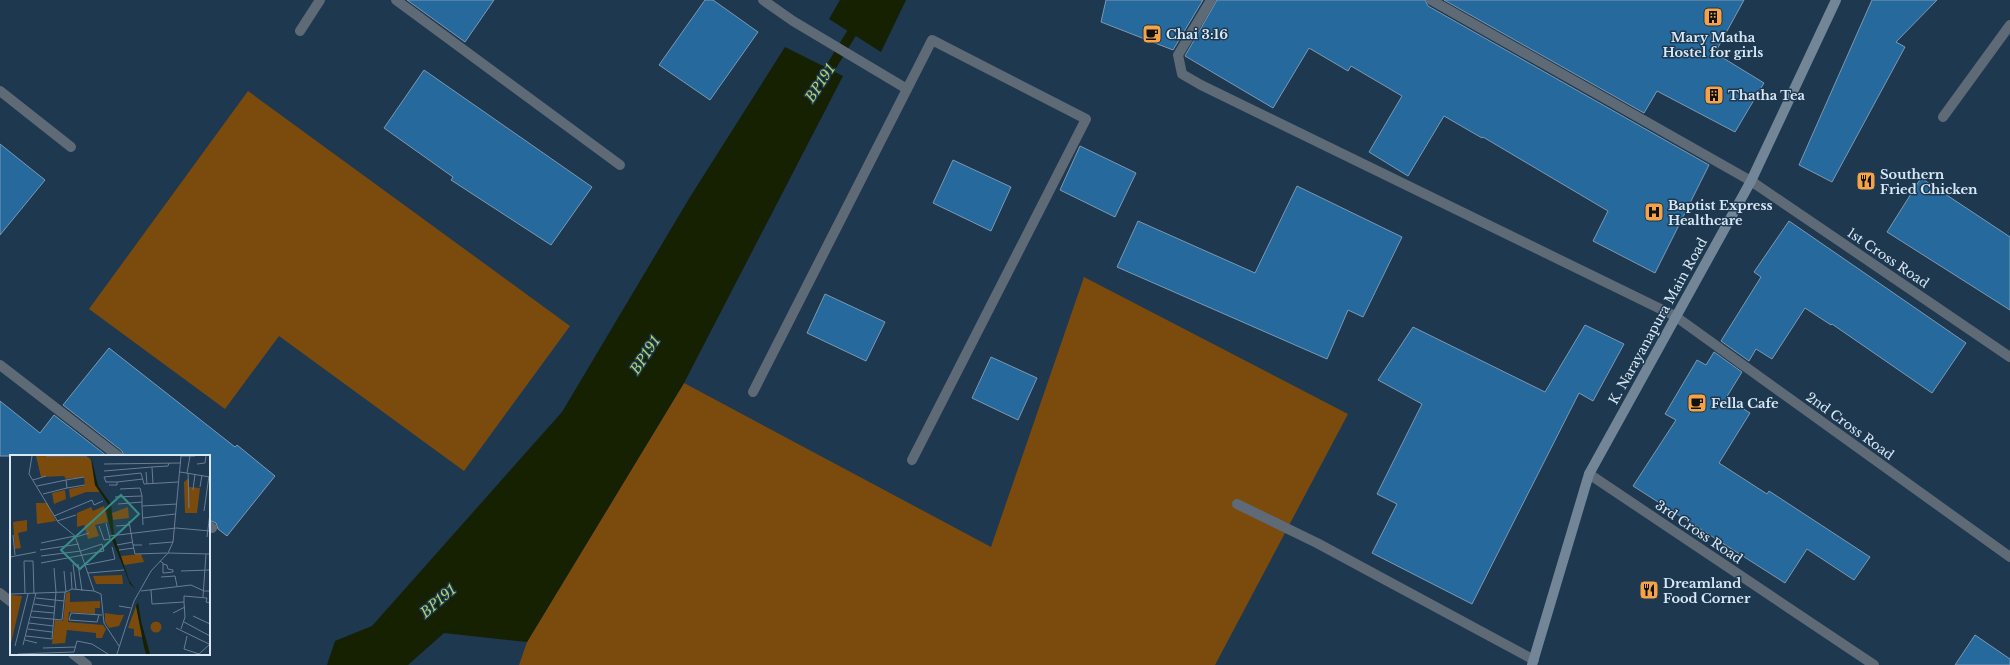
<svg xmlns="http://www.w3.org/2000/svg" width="2010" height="665" viewBox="0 0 2010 665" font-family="'Libre Baskerville',serif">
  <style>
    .green { fill: #7b4b0e }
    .water { fill: #152100 }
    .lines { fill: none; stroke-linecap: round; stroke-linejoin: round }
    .stream { stroke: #152100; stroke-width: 10 }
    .building { fill: #26699c; stroke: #7c99b3 }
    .street { stroke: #5e6a75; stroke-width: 10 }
    .secondary { stroke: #738698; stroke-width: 10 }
    .labels { text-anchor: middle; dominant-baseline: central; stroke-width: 3; stroke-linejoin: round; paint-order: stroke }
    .poi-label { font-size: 13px; font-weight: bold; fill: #d8e8f6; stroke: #1e384f; text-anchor: start }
    .street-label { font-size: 13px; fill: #d8e8f6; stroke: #1e384f }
    .water-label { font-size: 14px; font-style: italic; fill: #afd46e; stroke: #1e384f }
    .inset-road { fill: none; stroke: #687e92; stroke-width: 1 }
    .view { fill: #378d89; fill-opacity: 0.15; stroke: #378d89; stroke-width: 2 }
    .inset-edge { fill: none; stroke: #d8e8f6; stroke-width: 2 }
  </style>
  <rect width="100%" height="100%" fill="#1e384f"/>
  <g class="green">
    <path d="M248,91L570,326L464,471L279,336L225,409L89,309Z"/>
    <path d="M1084,277L1348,414L1215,665H519L527,642L684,383L991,547Z"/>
  </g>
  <g class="water">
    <path d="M840,0H906L881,52L829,19Z"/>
    <path d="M785,47L843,76L684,383L527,642L444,633L408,665H327L335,641L372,626L562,412L690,197Z"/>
  </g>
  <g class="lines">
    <path class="stream" d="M823,80L872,0"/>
  </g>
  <g class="building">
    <path d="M407,0H494L465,42Z"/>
    <path d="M705,0H713L758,32L710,100L659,65Z"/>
    <path d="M1106,0H1203L1173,50L1101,22Z"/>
    <path d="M1217,0H1425L1428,6L1709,165L1655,273L1593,241L1608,211L1483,137L1482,138L1444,116L1408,176L1369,152L1402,96L1351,66L1348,71L1309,48L1273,108L1185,56Z"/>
    <path d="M1444,0H1744L1715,53L1764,83L1735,132L1657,91L1644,113Z"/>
    <path d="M1872,0H1937L1896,42L1905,47L1832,182L1799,165Z"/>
    <path d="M424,70L592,187L551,245L451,180L453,177L384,128Z"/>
    <path d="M0,144L45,180L0,235Z"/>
    <path d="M1080,146L1136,173L1115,217L1060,190Z"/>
    <path d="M953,160L1011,187L991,231L933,203Z"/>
    <path d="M1921,178L2010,237V310L1887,232Z"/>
    <path d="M1297,186L1402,237L1363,317L1348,310L1327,359L1117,267L1138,221L1255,273Z"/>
    <path d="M1789,221L1966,343L1932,393L1832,324L1831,325L1805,308L1772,359L1756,349L1749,361L1721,341L1761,277L1754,272Z"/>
    <path d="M825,294L885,322L866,361L807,333Z"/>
    <path d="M1585,325L1624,344L1593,401L1579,393L1472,604L1372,553L1397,504L1377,494L1422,404L1378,380L1413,327L1545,392Z"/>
    <path d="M109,348L235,447L237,445L275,476L227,536L218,529L216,523L209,520V456H124L122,451L63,405Z"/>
    <path d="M1714,352L1742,372L1726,398L1750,413L1719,463L1767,494L1769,491L1870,557L1854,580L1807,549L1785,583L1633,486L1676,420L1665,414L1697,360L1706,365Z"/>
    <path d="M991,357L1037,378L1018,420L972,398Z"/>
    <path d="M0,401L40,433L54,415L107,456H0Z"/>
    <path d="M1975,635L2010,659V665H1955Z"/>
  </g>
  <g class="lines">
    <g class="street">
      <path d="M396,0L620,165"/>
      <path d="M763,0L793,21L907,89"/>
      <path d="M1211,0L1178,55L1182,74L1201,85L1675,316L2010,557"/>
      <path d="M1431,0L1751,181L2010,357"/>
      <path d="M300,31L320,0"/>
      <path d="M0,91L71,147"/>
      <path d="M1943,117L2010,25"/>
      <path d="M0,365L118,456"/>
      <path d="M753,392L932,40L1086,119L912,460"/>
      <path d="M1589,474L1874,665"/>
      <path d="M1237,504L1317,543L1534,660"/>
      <path d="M209,526L212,528"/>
      <path d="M0,593L11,602"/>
      <path d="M73,654L87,665"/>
    </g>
    <path class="secondary" d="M1532,665L1589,474L1751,181L1836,0"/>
  </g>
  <defs>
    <symbol id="building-square" viewBox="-11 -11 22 22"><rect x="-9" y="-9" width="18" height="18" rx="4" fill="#f5a346" stroke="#1e384f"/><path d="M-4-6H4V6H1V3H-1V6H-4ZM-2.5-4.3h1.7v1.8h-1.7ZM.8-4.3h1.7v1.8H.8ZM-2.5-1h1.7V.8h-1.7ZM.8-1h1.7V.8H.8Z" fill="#111"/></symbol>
    <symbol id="cafe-square" viewBox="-11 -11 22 22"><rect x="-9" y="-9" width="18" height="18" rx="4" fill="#f5a346" stroke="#1e384f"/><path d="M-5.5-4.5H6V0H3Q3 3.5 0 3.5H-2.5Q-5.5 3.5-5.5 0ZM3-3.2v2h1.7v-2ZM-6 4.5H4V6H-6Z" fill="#111"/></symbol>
    <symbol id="restaurant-square" viewBox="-11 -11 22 22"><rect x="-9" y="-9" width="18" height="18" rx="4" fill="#f5a346" stroke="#1e384f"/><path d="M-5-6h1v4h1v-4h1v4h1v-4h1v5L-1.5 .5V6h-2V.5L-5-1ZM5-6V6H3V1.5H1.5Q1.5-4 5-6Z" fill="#111"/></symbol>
    <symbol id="hospital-square" viewBox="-11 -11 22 22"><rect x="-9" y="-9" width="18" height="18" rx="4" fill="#f5a346" stroke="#1e384f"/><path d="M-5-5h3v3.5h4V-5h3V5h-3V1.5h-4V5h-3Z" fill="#111"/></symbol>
  </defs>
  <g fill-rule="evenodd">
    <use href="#building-square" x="1702" y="6" width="22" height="22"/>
    <use href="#cafe-square" x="1141" y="23" width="22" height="22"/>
    <use href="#building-square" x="1703" y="84" width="22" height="22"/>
    <use href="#restaurant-square" x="1855" y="170" width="22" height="22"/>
    <use href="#hospital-square" x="1643" y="201" width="22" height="22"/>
    <use href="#cafe-square" x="1686" y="392" width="22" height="22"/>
    <use href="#restaurant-square" x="1638" y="579" width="22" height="22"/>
  </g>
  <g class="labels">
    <g class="poi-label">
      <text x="1166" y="34">Chai 3:16</text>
      <text x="1713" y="37" text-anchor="middle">Mary Matha<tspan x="1713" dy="15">Hostel for girls</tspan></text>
      <text x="1728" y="95">Thatha Tea</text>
      <text x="1880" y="174">Southern<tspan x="1880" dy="15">Fried Chicken</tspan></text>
      <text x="1668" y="205">Baptist Express<tspan x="1668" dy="15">Healthcare</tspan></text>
      <text x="1711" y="403">Fella Cafe</text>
      <text x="1663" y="583">Dreamland<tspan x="1663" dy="15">Food Corner</tspan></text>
    </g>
    <g class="street-label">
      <text transform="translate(1888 258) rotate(34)">1st Cross Road</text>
      <text transform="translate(1658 321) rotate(-61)">K. Narayanapura Main Road</text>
      <text transform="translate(1850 426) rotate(36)">2nd Cross Road</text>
      <text transform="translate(1699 532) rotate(34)">3rd Cross Road</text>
    </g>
    <g class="water-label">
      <text transform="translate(820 83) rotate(-57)">BP191</text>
      <text transform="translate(645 355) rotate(-57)">BP191</text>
      <text transform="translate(438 601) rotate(-41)">BP191</text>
    </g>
  </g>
  <g transform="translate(10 455)">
    <rect width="200" height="200" fill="#1e384f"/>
    <path d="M26,1L78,2L81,5L85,30L90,37H76L60,43L59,34L75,31L74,22L56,24L54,21L31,22ZM179,23V32L190,33L187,58H175L174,27ZM55,35L56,44L44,49L42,38ZM26,48H37L46,66L27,69ZM94,51L98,67L85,70L89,81L78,84L74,70L67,72V58L81,52L83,56ZM118,52L119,63L103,65L102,58ZM17,65V76L8,78L11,93L5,94L3,67ZM131,99L134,107L114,110L111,101ZM112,120L113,129H86L83,121ZM60,137V147L90,146V153H85V159L59,157L58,167L93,170L96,174L92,183H86V178L57,175L55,188L42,189L45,165L53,166L56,138ZM1,140L12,141L0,193V147ZM126,151L132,177L133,182L124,181V174L118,173ZM95,158L108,160H114L109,171L99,173L95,167ZM140.5 172a5.5 5.5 0 1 1 11 0a5.5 5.5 0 1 1-11 0Z" fill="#7b4b0e"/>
    <path d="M81,1L88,31L101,49L104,79L102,80L96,55L98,49L85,30ZM104,81L119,125L125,134L120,129L113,111L101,82ZM128,147L131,166L140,199H136L134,192L126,151Z" fill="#152100"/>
    <path class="inset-road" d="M22,1L19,19L48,67L65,81L84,136L91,139L94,168L109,191M36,1H77M171,1H185M94,9L171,8M187,9L195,8L196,1M142,12L158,11L159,8M94,16L142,12L143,29M136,17L137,29M170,17L200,22M177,18L180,1M178,18L179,53M23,25L36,21M56,25L74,22M107,27H96L94,22L131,18L134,29L168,27M99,30H107V27L133,24M27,31L56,25L57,33L33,39M190,32L192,20M57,33L75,30M110,34L130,33L132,41M183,35L185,19M105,42L132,41V51L167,49M108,49L132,47M132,51L133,70M194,56L199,21M44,61L82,45L84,50L93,46M133,63L165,59M47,66L66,60M119,66L123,90H132M89,71L94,85L100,84L96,68M106,71L120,70M3,80L5,100M100,81L166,73L200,76M66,82L79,78M197,82L200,58M31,88L65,81M139,89L163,87M107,90L123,87M123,90L125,99L157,98M30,95L69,89M109,95L124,93M158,98L200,99M31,101L71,96L92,89L94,96L31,108M0,102L26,97M150,106L153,108V118H154L163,117V115L158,114L157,110L153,109M63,109L66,134M68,109L72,136M75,110L105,104L102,92M54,116L56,137M171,116L200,115M61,117L62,134M78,118L114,115M151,122L165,121L167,131M141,135L142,149L174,147L175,162L171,174M131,136L181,130L194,136H200M0,139L56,137L62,134L84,136M15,139L14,106H23L24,139M193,142L196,99M26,143L54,146M174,147V141L185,142L197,143L196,147L200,148M24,149L45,152M109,151L121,153M22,156L44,158M163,158L175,152M89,160L87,167L59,165L61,158L92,160M183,161L200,169M21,162L52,165L55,137M174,167L200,181M19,168L43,171M166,173L199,189M18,174L42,177M16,181L42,184L46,137L44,113M177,181L174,194L189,199M15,185L27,188M13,190L26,138M5,191L18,139M33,193L66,192M8,199L64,197L67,186L82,189L98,199M107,199L124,146L141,116L158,98L163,87L171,1M189,199L200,189"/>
    <path class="view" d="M111,40L129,59L70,114L51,95Z"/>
    <rect width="200" height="200" class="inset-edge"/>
  </g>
</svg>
